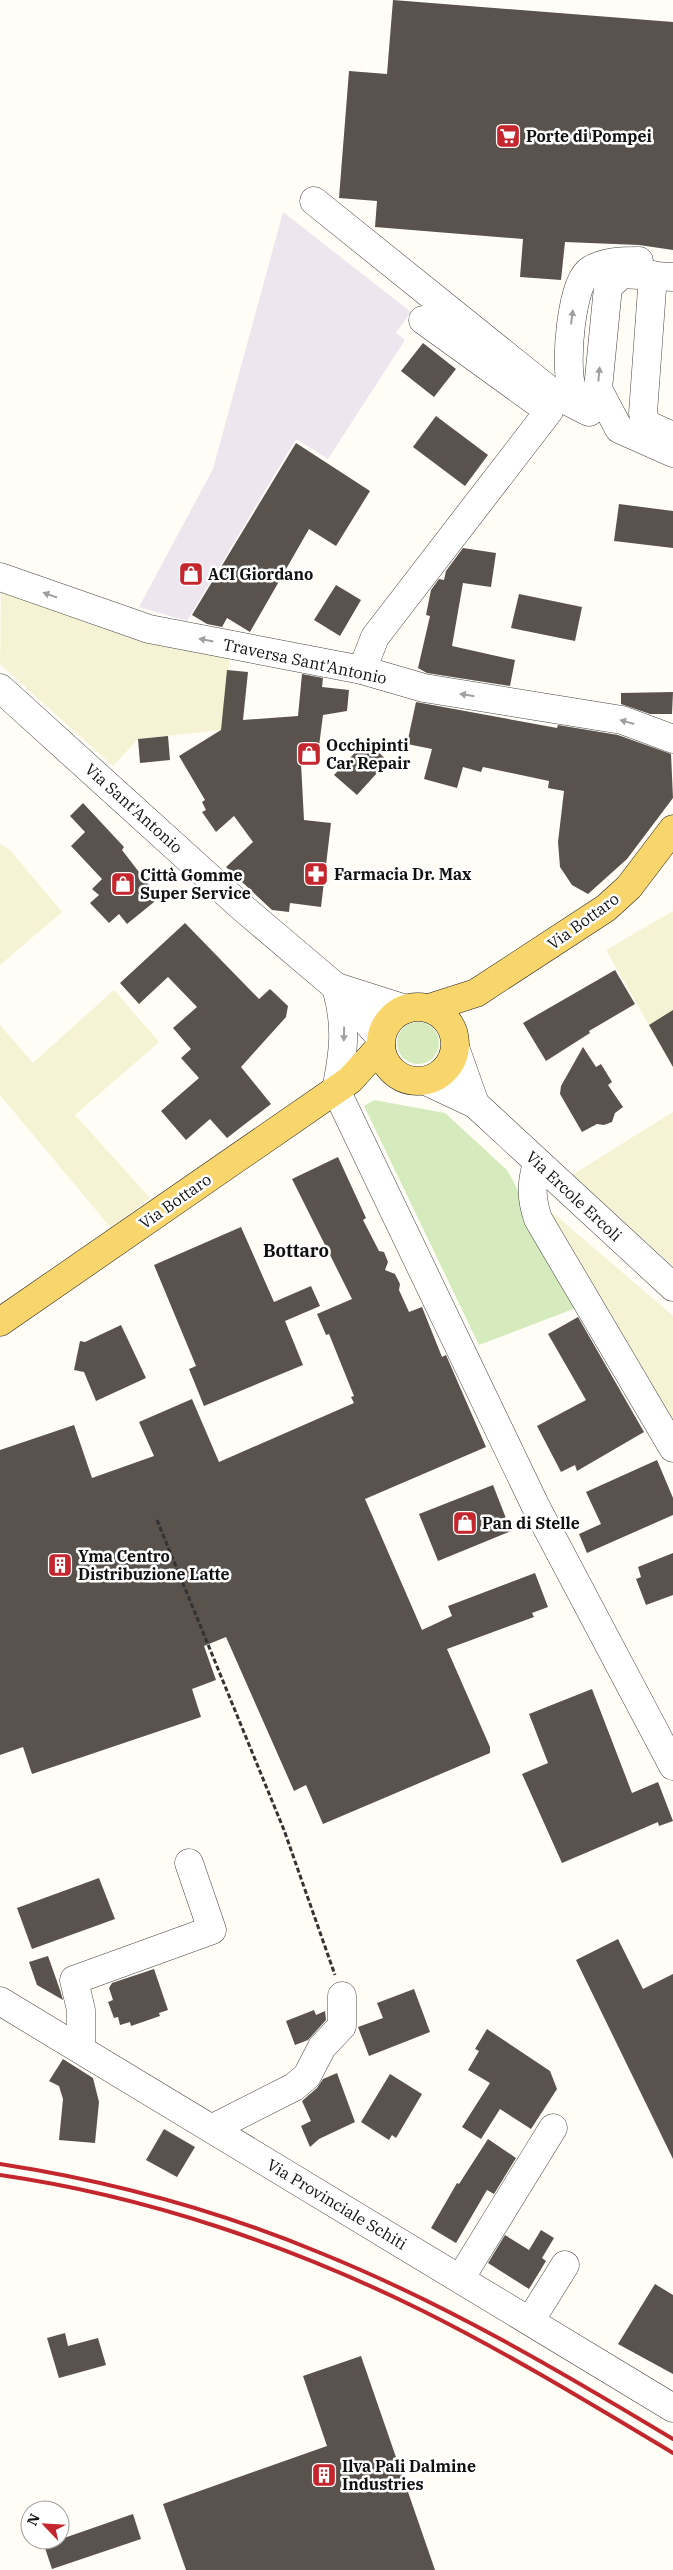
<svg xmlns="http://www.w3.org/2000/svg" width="673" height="2570" viewBox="0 0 673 2570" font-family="'IBM Plex Serif',serif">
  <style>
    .industrial { fill: #eee6ef }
    .farmland { fill: #f6f3d4 }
    .green { fill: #d5ebbd }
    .building { fill: #5a524d }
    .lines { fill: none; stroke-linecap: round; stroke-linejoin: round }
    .minor-casing { stroke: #444; stroke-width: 29 }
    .major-casing { stroke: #222; stroke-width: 29 }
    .path { stroke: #333; stroke-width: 3; stroke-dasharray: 5 2.5; stroke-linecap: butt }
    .minor { stroke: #fff; stroke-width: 28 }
    .major { stroke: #f9d66b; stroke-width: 28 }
    .rail { stroke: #c4262e; stroke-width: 4 }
    .oneway { fill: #a0a0a0 }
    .labels { text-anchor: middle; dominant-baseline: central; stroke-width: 5; stroke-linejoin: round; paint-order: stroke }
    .poi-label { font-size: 16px; font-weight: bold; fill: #111; stroke: #fff; text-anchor: start }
    .street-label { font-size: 16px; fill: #111; stroke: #fff }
    .neighbourhood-label { font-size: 18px; font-weight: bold; fill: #111; stroke: #fff }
  </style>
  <rect width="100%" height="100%" fill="#fffdf5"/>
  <path class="industrial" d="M283,212L411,312L396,333L405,340L328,459L296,439L187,621L139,607L213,469Z"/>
  <g class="farmland">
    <path d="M1,586L230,655L221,730L138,739L113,766L0,664Z"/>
    <path d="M0,844L9,849L62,912L0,965Z"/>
    <path d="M673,911V1067L606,950Z"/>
    <path d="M114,990L159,1042L75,1115L150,1198L111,1228L0,1095V1025L33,1063Z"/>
    <path d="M673,1112V1266L572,1175Z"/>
    <path d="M547,1212H552L673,1316V1432Z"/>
  </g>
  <g class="green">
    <circle cx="418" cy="1043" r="21"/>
    <path d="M374,1100L445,1113L507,1170L581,1306L479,1345L364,1106Z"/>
  </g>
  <g class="building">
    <path d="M393,0L673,22V250L639,245L565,242L561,280L520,277L523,239L375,227L377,201L339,198L349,71L387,74Z"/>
    <path d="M423,343L456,369L434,397L401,371Z"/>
    <path d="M436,416L488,455L465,486L413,447Z"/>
    <path d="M296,443L370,491L336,546L309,529L250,632L227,618L222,627L207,624L192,615Z"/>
    <path d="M619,504L673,511V548L614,541Z"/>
    <path d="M463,548L496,553L491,587L463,583L452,646L515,660L510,686L427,673L418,668L430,616L426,615L431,590L439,579L444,580L446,571Z"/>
    <path d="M336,585L361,600L340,636L314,620Z"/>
    <path d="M519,594L582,607L575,641L511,628Z"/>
    <path d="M227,670L248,672L243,720L298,716L302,674L323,678L322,687L349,690L347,711L323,715L319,746L300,744L304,820L331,823L321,907L290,903L289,912L272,910L226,867L253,842L234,816L216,832L202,812L206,810L202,802L205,800L179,756L221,730Z"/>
    <path d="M673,692L672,714H650L621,704V693Z"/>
    <path d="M416,702L557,728L558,725L618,735L671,754L673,798L627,859L588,894L572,885L560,867L558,842L564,791L548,788L549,781L483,767L481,772L463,767L457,788L424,779L432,749L407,744Z"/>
    <path d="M168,736L170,760L140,763L138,739Z"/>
    <path d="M366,741L388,761L357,795L334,775Z"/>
    <path d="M83,803L124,847L122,850L159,898L127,924L119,914L109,923L90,903L99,895L92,889L102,879L71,846L85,832L70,816Z"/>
    <path d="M185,923L259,999L270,989L288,1006L286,1017L241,1067L271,1104L227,1138L210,1119L186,1140L161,1111L199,1078L181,1058L191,1049L173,1028L197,1007L168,977L139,1004L120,983Z"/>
    <path d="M615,970L635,1004L589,1031L590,1033L546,1061L523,1023Z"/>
    <path d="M673,1010V1067L649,1025Z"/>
    <path d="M583,1047L596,1067L601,1064L612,1082L608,1085L623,1107L615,1113L612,1122L604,1125L597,1124L582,1132L560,1094L561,1086Z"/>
    <path d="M338,1157L366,1218L363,1220L379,1251L384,1252L388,1262L385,1270L395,1274L400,1284L399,1290L409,1312L422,1307L442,1357L446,1355L486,1447L365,1499L422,1630L452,1616L448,1606L535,1573L548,1607L532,1613L534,1617L447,1649L490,1747V1753L323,1824L306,1785L294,1791L226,1637L204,1646L216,1680L192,1689L201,1717L32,1774L23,1747L0,1755V1450L74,1425L92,1478L154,1456L139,1422L192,1399L219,1462L354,1403L351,1397L354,1396L329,1334L326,1335L317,1314L352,1299L292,1179Z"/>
    <path d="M241,1227L274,1302L311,1286L320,1306L285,1321L303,1365L204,1406L189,1369L196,1366L154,1265Z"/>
    <path d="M578,1317L644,1432L577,1471L575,1465L561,1472L537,1426L586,1400L548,1334Z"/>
    <path d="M121,1325L146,1378L96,1401L84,1372L74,1370L80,1341L85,1342Z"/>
    <path d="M657,1460L673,1498V1515L587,1553L579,1534L601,1524L586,1492Z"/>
    <path d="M493,1485L511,1531L438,1561L419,1514Z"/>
    <path d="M673,1553V1595L646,1605L636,1579L641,1577L638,1567Z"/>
    <path d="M592,1689L632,1793L658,1782L673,1821L659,1826L658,1822L562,1863L522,1774L548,1763L529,1714Z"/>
    <path d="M99,1878L115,1919L32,1949L17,1908Z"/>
    <path d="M618,1939L643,1989L673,1974V2159L576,1960Z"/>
    <path d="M48,1956L60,1990L63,2000L37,1985L29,1962Z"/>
    <path d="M154,1969L168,2010L159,2013L160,2016L131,2026L130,2022L120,2025L118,2017L114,2018L108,2002L113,2000L109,1988L112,1983Z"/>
    <path d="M414,1989L430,2032L369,2056L358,2027L383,2018L377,2003Z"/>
    <path d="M314,2010L316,2015L325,2011L326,2020L308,2040L295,2045L286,2021Z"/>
    <path d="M487,2029L550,2071L557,2089L531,2129L500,2109L481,2139L462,2127L490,2083L468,2070L479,2051L475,2049Z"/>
    <path d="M63,2059L93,2078L99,2102L95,2143L59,2140L63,2099L59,2086L49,2081Z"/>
    <path d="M337,2073L355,2122L319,2139L310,2147L301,2126L311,2121L302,2101L317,2088L323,2079Z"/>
    <path d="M390,2074L422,2094L396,2138L392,2135L389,2140L361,2122Z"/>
    <path d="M164,2129L195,2147L177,2177L146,2160Z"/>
    <path d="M488,2139L516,2158L494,2194L487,2190L456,2243L431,2228L457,2183L459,2184Z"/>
    <path d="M541,2230L554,2238L542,2258L546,2261L529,2289L488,2263L505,2235L529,2250Z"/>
    <path d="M655,2284L673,2295V2374L618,2344Z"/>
    <path d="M65,2333L68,2346L98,2338L106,2365L59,2378L47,2338Z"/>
    <path d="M361,2356L435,2570H186L163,2504L327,2446L303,2376Z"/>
    <path d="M133,2514L141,2539L52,2569L44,2545Z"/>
  </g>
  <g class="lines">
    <defs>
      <g id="minor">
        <path d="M314,201L554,394L585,410"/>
        <path d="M653,275L643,413L646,424L673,436"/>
        <path d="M673,277L622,274L608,287L598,389L619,429L673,453"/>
        <path d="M589,412C582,409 574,395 572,388C564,368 571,281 590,270C606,261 622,261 639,261"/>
        <path d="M0,577L149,629L362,670L424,688L622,720L673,739"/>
        <path d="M362,670L375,637L549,411L423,320"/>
        <path d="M0,688L244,909L336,987L381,1038"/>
        <path d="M336,987C347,1025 344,1051 336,1090L536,1507L673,1766"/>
        <path d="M337,987L406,1009"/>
        <path d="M456,1050L475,1104"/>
        <path d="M426,1081L475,1104L673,1287"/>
        <path d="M537,1163C531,1184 531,1198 538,1219L673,1448"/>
        <path d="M0,2001L673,2408"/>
        <path d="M81,2049V2010L74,1980L212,1930L189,1863"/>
        <path d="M213,2128L294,2087L307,2076L322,2047L342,2026V1996"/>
        <path d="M460,2279L553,2128"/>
        <path d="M530,2321L565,2265"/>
      </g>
      <g id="major">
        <circle cx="418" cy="1044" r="37"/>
        <path d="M429,1008L476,993L606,908L629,887L673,829"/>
        <path d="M0,1322L350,1080L381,1046"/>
      </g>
    </defs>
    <use href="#minor" class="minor-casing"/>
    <use href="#major" class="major-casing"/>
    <path class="path" d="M157,1520L284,1830L335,1975"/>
    <use href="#minor" class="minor"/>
    <use href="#major" class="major"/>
    <g class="rail">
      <path d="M0,2164C110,2181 220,2211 323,2254C446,2304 560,2371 673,2439"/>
      <path d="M0,2175C146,2196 292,2246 423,2311C509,2354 591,2404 673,2453"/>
    </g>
  </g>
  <defs><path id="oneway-solid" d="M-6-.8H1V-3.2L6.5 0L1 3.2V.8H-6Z" transform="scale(1.25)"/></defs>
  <g class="oneway">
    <use href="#oneway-solid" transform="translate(572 317) rotate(-82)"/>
    <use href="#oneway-solid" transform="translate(599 374) rotate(-85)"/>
    <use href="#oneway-solid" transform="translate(50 595) rotate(-161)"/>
    <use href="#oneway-solid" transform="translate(206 640) rotate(-169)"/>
    <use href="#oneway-solid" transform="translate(467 695) rotate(-171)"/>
    <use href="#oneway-solid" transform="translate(627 722) rotate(-164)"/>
    <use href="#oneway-solid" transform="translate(344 1034) rotate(91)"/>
  </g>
  <defs>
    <symbol id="supermarket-square" viewBox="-11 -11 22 22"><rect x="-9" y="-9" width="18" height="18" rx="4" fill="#c4262e" stroke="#fff"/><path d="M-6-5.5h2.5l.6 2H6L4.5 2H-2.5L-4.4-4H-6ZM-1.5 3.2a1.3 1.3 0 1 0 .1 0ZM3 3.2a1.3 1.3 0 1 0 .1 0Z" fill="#fff"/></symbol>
    <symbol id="shop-square" viewBox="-11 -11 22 22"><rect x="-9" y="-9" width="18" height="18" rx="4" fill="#c4262e" stroke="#fff"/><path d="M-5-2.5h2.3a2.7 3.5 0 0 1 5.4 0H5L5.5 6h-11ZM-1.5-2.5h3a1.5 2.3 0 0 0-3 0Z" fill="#fff"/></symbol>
    <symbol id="pharmacy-square" viewBox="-11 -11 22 22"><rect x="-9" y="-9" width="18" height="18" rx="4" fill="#c4262e" stroke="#fff"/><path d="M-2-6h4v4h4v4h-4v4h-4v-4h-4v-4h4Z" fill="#fff"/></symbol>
    <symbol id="building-square" viewBox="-11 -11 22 22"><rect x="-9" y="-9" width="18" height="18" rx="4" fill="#c4262e" stroke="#fff"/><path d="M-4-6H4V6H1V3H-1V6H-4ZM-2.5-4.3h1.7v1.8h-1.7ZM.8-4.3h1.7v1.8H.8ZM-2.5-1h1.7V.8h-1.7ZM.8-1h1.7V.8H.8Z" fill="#fff"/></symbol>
  </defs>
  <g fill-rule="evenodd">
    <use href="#supermarket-square" x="494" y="122" width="28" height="28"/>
    <use href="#shop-square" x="177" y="560" width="28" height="28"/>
    <use href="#shop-square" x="295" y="740" width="28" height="28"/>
    <use href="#pharmacy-square" x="302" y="860" width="28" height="28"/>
    <use href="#shop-square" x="109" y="870" width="28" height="28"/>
    <use href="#shop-square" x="451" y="1509" width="28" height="28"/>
    <use href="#building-square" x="46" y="1551" width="28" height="28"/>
    <use href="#building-square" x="310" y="2461" width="28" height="28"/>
  </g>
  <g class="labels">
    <g class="poi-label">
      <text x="526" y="136">Porte di Pompei</text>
      <text x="208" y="574">ACI Giordano</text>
      <text x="326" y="745">Occhipinti<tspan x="326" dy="18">Car Repair</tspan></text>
      <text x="334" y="874">Farmacia Dr. Max</text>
      <text x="140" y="875">Città Gomme<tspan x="140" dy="18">Super Service</tspan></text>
      <text x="482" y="1523">Pan di Stelle</text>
      <text x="78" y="1556">Yma Centro<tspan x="78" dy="18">Distribuzione Latte</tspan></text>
      <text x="342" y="2466">Ilva Pali Dalmine<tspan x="342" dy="18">Industries</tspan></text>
    </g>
    <g class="street-label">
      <text transform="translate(305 661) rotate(12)">Traversa Sant'Antonio</text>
      <text transform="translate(134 808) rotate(42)">Via Sant'Antonio</text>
      <text transform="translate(583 921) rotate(-36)">Via Bottaro</text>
      <text transform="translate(574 1196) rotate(43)">Via Ercole Ercoli</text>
      <text transform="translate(175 1201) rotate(-35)">Via Bottaro</text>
      <text transform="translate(337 2204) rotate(31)">Via Provinciale Schiti</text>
    </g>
    <g class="neighbourhood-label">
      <text x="296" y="1250">Bottaro</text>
    </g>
  </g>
  <g transform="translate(45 2525) rotate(295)"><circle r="24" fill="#ffffff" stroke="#a0a0a0"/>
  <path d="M0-4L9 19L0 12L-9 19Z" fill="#c4262e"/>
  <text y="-8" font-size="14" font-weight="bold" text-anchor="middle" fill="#111111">N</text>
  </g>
</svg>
